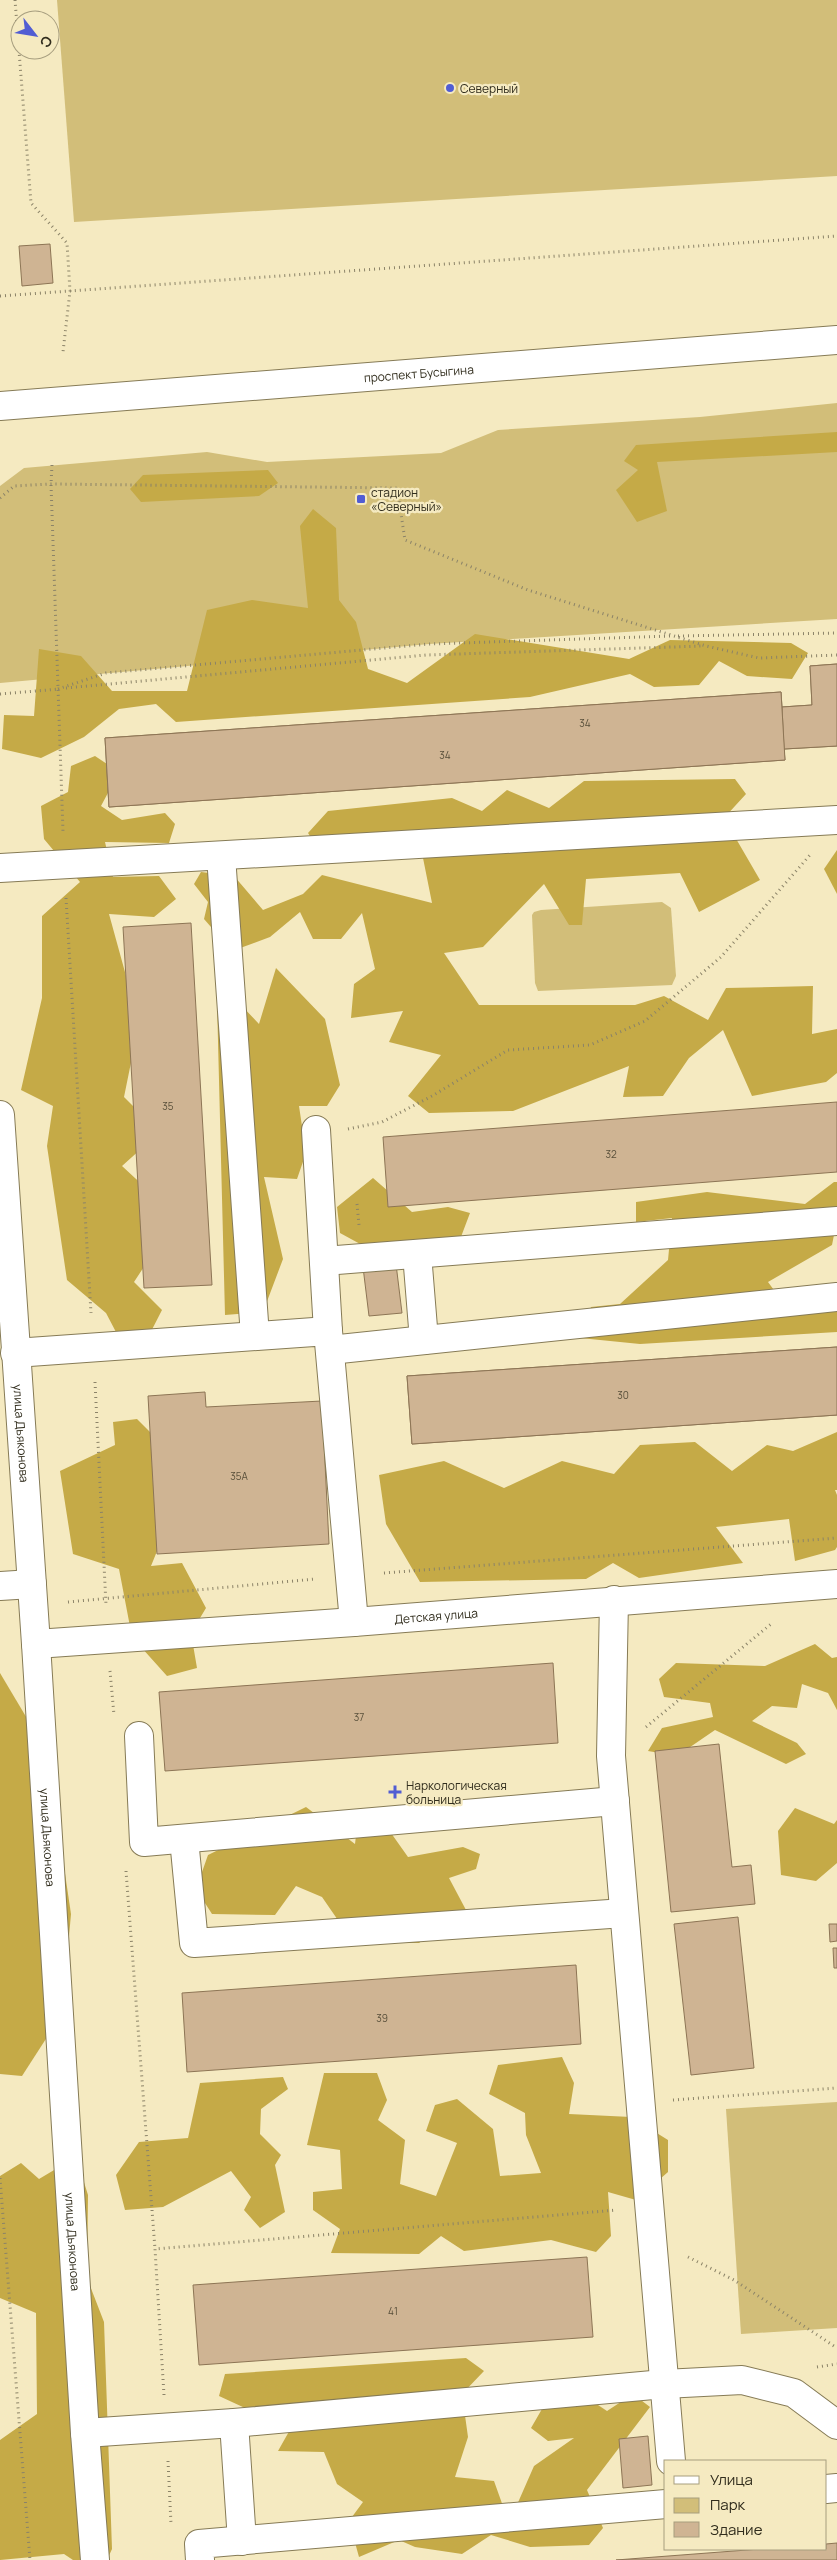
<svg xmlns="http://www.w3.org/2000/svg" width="837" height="2560" viewBox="0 0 837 2560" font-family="Manrope,sans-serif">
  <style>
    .green { fill: #d2be79 }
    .forest { fill: #c5aa47 }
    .building { fill: #cfb493; stroke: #8d7555 }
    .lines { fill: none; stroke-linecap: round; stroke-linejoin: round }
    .minor-casing { stroke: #867b56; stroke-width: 30 }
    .major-casing { stroke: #867b56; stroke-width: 30 }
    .path { stroke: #8b8368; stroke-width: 3; stroke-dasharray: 1 4; stroke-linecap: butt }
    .minor { stroke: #fff; stroke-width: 28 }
    .major { stroke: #fff; stroke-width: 28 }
    .poi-dot { fill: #515dd3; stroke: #f5eac1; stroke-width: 2 }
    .labels { text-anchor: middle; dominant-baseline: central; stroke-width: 4.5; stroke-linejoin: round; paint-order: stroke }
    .number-label { font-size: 10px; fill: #584f3a }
    .poi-label { font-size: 12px; fill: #312d1d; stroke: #f5eac1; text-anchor: start }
    .street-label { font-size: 12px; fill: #312d1d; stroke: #f5eac1 }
  </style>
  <rect width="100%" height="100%" fill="#f5eac1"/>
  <g class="green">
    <path d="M57,0H837V176L74,222Z"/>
    <path d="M837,403V619L429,644L0,683V486L24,468L207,452L267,462L441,453L498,430L700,417Z"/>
    <path d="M662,902L671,908L676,976L672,985L538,991L535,983L532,915L534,912L541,910Z"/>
    <path d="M837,2102V2328L741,2334L726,2109Z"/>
  </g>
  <g class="forest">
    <path d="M837,432V452L657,462L667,511L637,522L616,490L638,470L624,461L636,445Z"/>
    <path d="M268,470L278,483L259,496L141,502L130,489L143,475Z"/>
    <path d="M313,509L336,528L339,600L356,622L368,669L407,683L475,634L629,659L670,640L791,643L808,653L792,679L747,676L719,661L699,685L654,687L630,674L530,697L176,722L156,704L119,709L84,737L41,758L2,749L4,715L34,716L39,649L81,656L112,691H187L207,610L252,600L308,608L300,526Z"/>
    <path d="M95,756L119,772L101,806L122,820L165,813L175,824L169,843L105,842L113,877L159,876L176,899L154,917L109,914L139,1023L124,1097L142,1115V1148L122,1166L149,1191L151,1256L134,1282L162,1310L141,1351L127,1353L106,1313L67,1280L47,1146L53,1106L21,1090L42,998V916L80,882L44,839L41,806L68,792L71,766Z"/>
    <path d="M735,779L746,794L724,818L760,880L699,912L680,873L586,879L582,925H569L544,884L483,947L444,953L479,1005H635L664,996L708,1020L726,988L813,986L812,1034L837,1029V1073L826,1082L752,1096L723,1030L689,1058L663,1096L623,1097L629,1066L513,1111L429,1113L408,1096L441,1055L389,1042L403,1011L351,1018L354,984L375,969L362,913L341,939H313L300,912L270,937L232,951L204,919L208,902L194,884L201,872L234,876L263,910L303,894L322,875L432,903L422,853L324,857L308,833L328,811L452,798L482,811L507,790L549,808L584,781Z"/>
    <path d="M837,850V894L824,869Z"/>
    <path d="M276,968L325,1019L340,1085L327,1106H299L306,1153L297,1179L264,1177L283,1259L263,1312L225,1315L217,1002L241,1005L259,1024Z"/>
    <path d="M373,1178L412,1212L448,1207L470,1213L453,1258L406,1269L340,1233L337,1207Z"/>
    <path d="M834,1182H837V1220L832,1245L768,1282L793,1316L837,1310V1332L640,1344L580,1338L591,1307L620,1304L668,1260L672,1218L636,1222V1202L707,1192L805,1204Z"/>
    <path d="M137,1419L158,1440L168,1524L151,1566L182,1563L206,1608L191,1633L197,1668L167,1676L132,1637L119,1569L73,1554L60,1471L115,1445L113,1422Z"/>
    <path d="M837,1432V1490H835L837,1495V1547L835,1550L795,1561L789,1519L716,1527L743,1563L639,1578L613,1563L586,1579L420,1582L386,1524L379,1475L444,1461L504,1488L562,1461L614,1474L640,1445L695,1442L732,1471L767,1445L793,1451Z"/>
    <path d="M815,1644L832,1658L837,1657V1710L828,1693L802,1684L797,1708L772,1706L752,1721L797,1743L806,1754L786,1764L715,1730L677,1756L648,1751L662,1728L713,1717L710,1703L664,1697L659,1679L676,1663L765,1666Z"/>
    <path d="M0,1673L47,1752L71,1914L62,2014L22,2076L0,2074Z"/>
    <path d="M306,1807L355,1844L359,1811L374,1809L408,1857L463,1847L480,1854L476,1869L449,1878L466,1910L419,1943L353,1942L322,1897L296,1886L275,1915L212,1914L196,1889L208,1855Z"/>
    <path d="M795,1808L834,1824L837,1820V1863L816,1881L781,1875L778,1831Z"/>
    <path d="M562,2057L574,2083L569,2114L631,2117L668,2140V2172L636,2200L608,2192L611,2236L596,2252L551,2240L464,2251L441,2236L419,2254L331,2253L340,2229L313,2210V2192L342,2189L340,2150L307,2145L324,2073H377L387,2100L378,2120L405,2140L400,2184L436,2196L457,2143L426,2131L435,2105L457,2099L493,2129L500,2176L541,2173L526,2135L525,2113L489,2094L498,2065Z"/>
    <path d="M283,2077L288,2089L261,2109L260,2134L281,2155L275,2165L285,2212L260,2228L244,2210L251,2197L231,2171L163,2207L125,2210L116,2175L139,2142L188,2138L200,2083Z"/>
    <path d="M76,2157L88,2195L87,2278L104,2322L112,2549L107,2560H73L64,2554L0,2560V2440L37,2414L36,2313L0,2298V2176L21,2163L39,2179Z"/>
    <path d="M466,2358L484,2371L462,2394L468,2437L455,2477L494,2481L509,2523L534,2466L574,2438L548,2441L531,2428L542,2409L595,2403L607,2411L633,2394L650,2407L587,2490L603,2528L589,2545L530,2547L491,2535L462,2554L415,2547L399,2540L359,2557L349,2521L363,2502L337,2484L324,2452L278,2451L291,2428L339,2400L245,2408L219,2396L225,2374Z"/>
  </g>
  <g class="building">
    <path d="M50,244L53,283L22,286L19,246Z"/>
    <path d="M837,664V746L784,749L785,760L109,807L105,738L781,692L782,707L812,705L810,666Z"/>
    <path d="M837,664V746L784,749L782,707L812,705L810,666Z"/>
    <path d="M781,692L785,760L109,807L105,738Z"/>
    <path d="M191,923L212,1285L144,1288L123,927Z"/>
    <path d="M837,1102V1172L388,1207L383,1137Z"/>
    <path d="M396,1264L402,1313L369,1316L363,1267Z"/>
    <path d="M837,1347V1415L412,1444L407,1376Z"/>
    <path d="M837,1347V1415L412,1444L407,1376Z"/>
    <path d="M205,1392L206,1407L322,1401L329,1544L157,1554L148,1396Z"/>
    <path d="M553,1663L558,1743L165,1771L159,1692Z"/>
    <path d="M719,1744L732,1867L751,1865L755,1904L671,1912L655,1751Z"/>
    <path d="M738,1917L754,2068L691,2075L674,1924Z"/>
    <path d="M829,1924H837V1941L830,1942Z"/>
    <path d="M833,1948H837V1968H834Z"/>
    <path d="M576,1965L581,2044L187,2072L182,1993Z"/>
    <path d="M587,2257L593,2337L199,2365L193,2285Z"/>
    <path d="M648,2436L652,2485L623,2488L619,2439Z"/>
    <path d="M837,2543V2560H616L760,2549H826V2544Z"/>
  </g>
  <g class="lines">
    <defs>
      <g id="minor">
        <path d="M221,856L255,1336"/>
        <path d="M0,868L837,820"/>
        <path id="s1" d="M0,1115L36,1644L85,2433L95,2560"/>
        <path d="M316,1130L328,1331"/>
        <path d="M417,1254L424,1340"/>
        <path d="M324,1261L837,1221"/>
        <path d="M330,1350L837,1297"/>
        <path d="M15,1353L328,1331L354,1622"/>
        <path d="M0,1586L32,1584"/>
        <path d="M614,1600L611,1756L671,2461"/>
        <path id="s2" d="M36,1644L354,1622L837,1584"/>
        <path d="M139,1736L144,1842L615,1801"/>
        <path d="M184,1839L194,1943L624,1913"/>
        <path d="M234,2423L242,2541"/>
        <path d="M85,2433L234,2423L664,2384L742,2380L794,2393L837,2425"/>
        <path d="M826,2489L837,2488"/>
        <path d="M200,2560L199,2544L666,2504"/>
      </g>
      <g id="major">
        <path id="s3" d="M0,406L837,340"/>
      </g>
    </defs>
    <use href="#minor" class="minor-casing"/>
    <use href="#major" class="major-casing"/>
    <g class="path">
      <path d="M15,0L31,203L67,243L70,291L63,352"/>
      <path d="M0,296L837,236"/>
      <path d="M52,465L51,484L63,832"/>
      <path d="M0,498L14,486L51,484L397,488L405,540L528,590L706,646L759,658L837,655"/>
      <path d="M678,636L837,633"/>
      <path d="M66,688L426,655L703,646"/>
      <path d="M58,689L106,673L429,644L671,636"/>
      <path d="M0,694L60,689"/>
      <path d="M66,898L91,1313"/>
      <path d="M348,1129L382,1122L432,1096L508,1050L590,1045L645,1021L721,957L810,855"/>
      <path d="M357,1204L359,1225"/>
      <path d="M95,1382L106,1605"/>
      <path d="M384,1573L837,1538"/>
      <path d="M68,1602L315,1579"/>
      <path d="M110,1671L114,1715"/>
      <path d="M646,1727L771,1624"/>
      <path d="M126,1871L155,2249"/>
      <path d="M673,2100L837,2088"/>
      <path d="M0,2178L30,2560"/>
      <path d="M688,2257L734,2280L837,2348"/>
      <path d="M817,2367L837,2364"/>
      <path d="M164,2395L155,2249L617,2210"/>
      <path d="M168,2461L171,2524"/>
    </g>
    <use href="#minor" class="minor"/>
    <use href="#major" class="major"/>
  </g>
  <g class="poi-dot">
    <circle cx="450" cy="88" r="5"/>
    <rect x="356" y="494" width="10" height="10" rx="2.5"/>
    <path d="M392.5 1784.5h5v5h5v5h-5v5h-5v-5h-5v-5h5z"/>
  </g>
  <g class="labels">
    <g class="number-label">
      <text x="585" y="723">34</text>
      <text x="445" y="755">34</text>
      <text x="168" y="1106">35</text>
      <text x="611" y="1154">32</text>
      <text x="623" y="1395">30</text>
      <text x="239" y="1476">35А</text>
      <text x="359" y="1717">37</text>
      <text x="382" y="2018">39</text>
      <text x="393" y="2311">41</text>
    </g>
    <g class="poi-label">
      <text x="460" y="88">Северный</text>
      <text x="371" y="492">стадион<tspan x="371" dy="14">«Северный»</tspan></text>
      <text x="406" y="1785">Наркологическая<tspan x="406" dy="14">больница</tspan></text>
    </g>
    <g class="street-label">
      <text stroke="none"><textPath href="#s3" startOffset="420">проспект Бусыгина</textPath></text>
      <text stroke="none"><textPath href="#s1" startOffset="319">улица Дьяконова</textPath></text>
      <text stroke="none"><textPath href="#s2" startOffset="401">Детская улица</textPath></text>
      <text stroke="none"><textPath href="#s1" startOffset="724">улица Дьяконова</textPath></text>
      <text stroke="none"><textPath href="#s1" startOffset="1129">улица Дьяконова</textPath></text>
    </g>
  </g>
  <rect x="664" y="2460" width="162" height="90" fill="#f5eac1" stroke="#a79e7f"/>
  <rect x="674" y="2476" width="25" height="8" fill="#ffffff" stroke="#a79e7f"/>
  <text x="710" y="2485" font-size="15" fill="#312d1d">Улица</text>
  <rect x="674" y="2498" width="25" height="15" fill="#d2be79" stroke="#a79e7f"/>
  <text x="710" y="2510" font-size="15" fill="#312d1d">Парк</text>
  <rect x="674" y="2522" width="25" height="15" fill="#cfb493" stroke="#a79e7f"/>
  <text x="710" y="2535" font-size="15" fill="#312d1d">Здание</text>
  <g transform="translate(35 35) rotate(121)"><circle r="24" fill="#f5eac1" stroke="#a79e7f"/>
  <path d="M0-4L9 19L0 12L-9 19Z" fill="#515dd3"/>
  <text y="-8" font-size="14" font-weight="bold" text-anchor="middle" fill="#312d1d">С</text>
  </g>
</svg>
